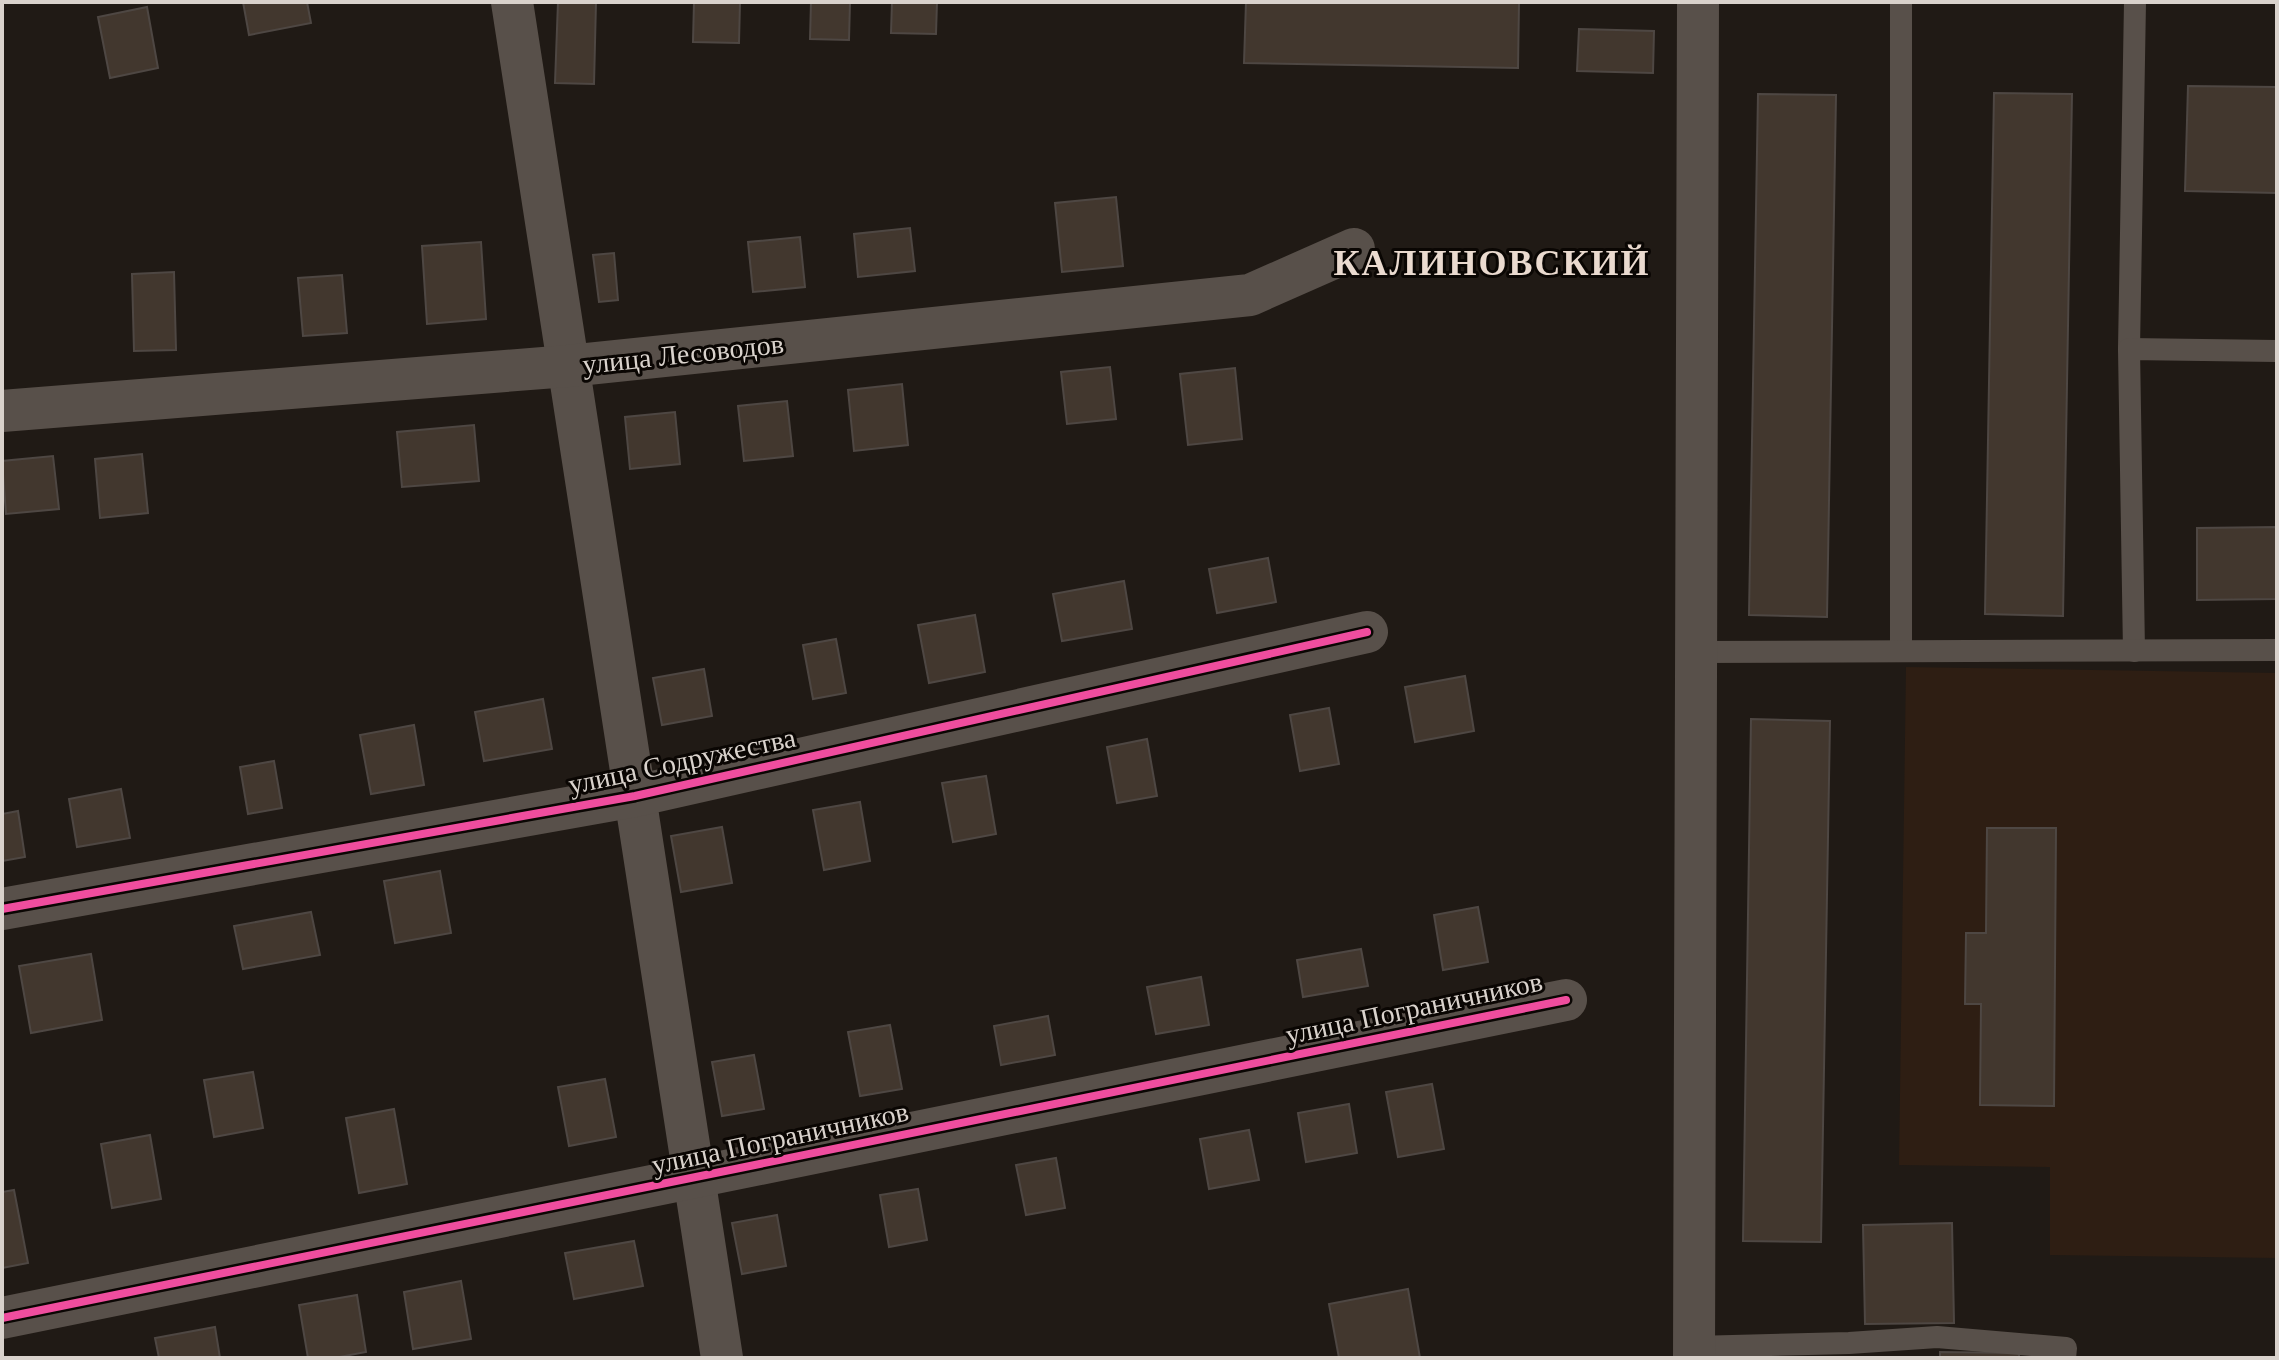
<svg xmlns="http://www.w3.org/2000/svg" width="2279" height="1360" viewBox="0 0 2279 1360" font-family="'Times New Roman',serif">
  <style>
    .built { fill: #2e1e13 }
    .building { fill: #42372e; stroke: #4e4743; stroke-width: 2 }
    .lines { fill: none; stroke-linecap: round; stroke-linejoin: round }
    .service { stroke: #58504a; stroke-width: 22 }
    .minor { stroke: #58504a; stroke-width: 42 }
    .cycleway-casing { stroke: #0a0603; stroke-width: 13 }
    .cycleway { stroke: #ef4d9e; stroke-width: 8 }
    .labels { text-anchor: middle; dominant-baseline: central; stroke-width: 6; stroke-linejoin: round; paint-order: stroke }
    .street-label { font-size: 28px; fill: #d9d2cc; stroke: #0a0603 }
    .district-label { font-size: 36px; font-weight: bold; letter-spacing: 2px; fill: #eadacf; stroke: #0a0603 }
  </style>
  <rect width="100%" height="100%" fill="#201a15"/>
  <path class="built" d="M1906,667L2277,673V1258L2050,1255V1167L1899,1165Z"/>
  <g class="building">
    <path d="M243,2H307L311,23L249,35Z"/>
    <path d="M558,2H596L594,84L555,83Z"/>
    <path d="M694,2H740L739,43L693,42Z"/>
    <path d="M811,2H850L849,40L810,39Z"/>
    <path d="M892,2H937L936,34L891,33Z"/>
    <path d="M1246,2H1519L1518,68L1244,63Z"/>
    <path d="M147,7L158,68L110,78L98,17Z"/>
    <path d="M1579,29L1654,31L1653,73L1577,71Z"/>
    <path d="M2188,86L2277,87V193L2185,191Z"/>
    <path d="M1994,93L2072,94L2063,616L1985,614Z"/>
    <path d="M1758,94L1836,95L1827,617L1749,615Z"/>
    <path d="M1116,197L1123,266L1062,272L1055,203Z"/>
    <path d="M910,228L915,271L858,277L854,234Z"/>
    <path d="M800,237L805,287L753,292L748,242Z"/>
    <path d="M481,242L486,319L427,324L422,246Z"/>
    <path d="M614,253L618,300L599,302L593,255Z"/>
    <path d="M174,272L176,350L134,351L132,274Z"/>
    <path d="M342,275L347,333L303,336L298,278Z"/>
    <path d="M1110,367L1116,419L1067,424L1061,372Z"/>
    <path d="M1235,368L1242,439L1188,445L1180,374Z"/>
    <path d="M902,384L908,445L854,451L848,390Z"/>
    <path d="M787,401L793,456L744,461L738,406Z"/>
    <path d="M675,412L680,464L630,469L625,417Z"/>
    <path d="M474,425L479,481L402,487L397,432Z"/>
    <path d="M142,454L148,513L100,518L95,459Z"/>
    <path d="M53,456L59,509L6,514L2,461Z"/>
    <path d="M2277,527V599L2197,600V528Z"/>
    <path d="M1268,558L1276,602L1217,613L1209,569Z"/>
    <path d="M1124,581L1132,629L1062,641L1053,594Z"/>
    <path d="M975,615L985,672L929,683L918,625Z"/>
    <path d="M836,639L846,693L813,699L803,645Z"/>
    <path d="M704,669L712,716L662,725L653,678Z"/>
    <path d="M1465,676L1474,731L1415,742L1405,687Z"/>
    <path d="M543,699L552,749L484,761L475,712Z"/>
    <path d="M1329,708L1339,764L1300,771L1290,715Z"/>
    <path d="M1751,719L1830,721L1821,1242L1743,1241Z"/>
    <path d="M414,725L424,785L371,794L360,735Z"/>
    <path d="M1147,739L1157,796L1117,803L1107,747Z"/>
    <path d="M274,761L282,808L248,814L240,767Z"/>
    <path d="M986,776L996,834L953,842L942,783Z"/>
    <path d="M121,789L130,838L77,847L69,799Z"/>
    <path d="M860,802L870,861L824,870L813,810Z"/>
    <path d="M18,811L25,857L2,861V814Z"/>
    <path d="M722,827L732,883L681,892L671,836Z"/>
    <path d="M1987,828H2056L2054,1106L1980,1105L1981,1004H1965L1966,933H1986Z"/>
    <path d="M440,871L451,933L395,943L384,881Z"/>
    <path d="M1478,907L1488,962L1443,970L1434,915Z"/>
    <path d="M311,912L320,955L243,969L234,926Z"/>
    <path d="M1361,949L1368,986L1303,997L1297,960Z"/>
    <path d="M91,954L102,1020L31,1033L19,966Z"/>
    <path d="M1201,977L1209,1025L1156,1034L1147,987Z"/>
    <path d="M1048,1016L1055,1055L1001,1065L994,1026Z"/>
    <path d="M890,1025L902,1089L860,1096L848,1032Z"/>
    <path d="M754,1055L764,1109L722,1116L712,1062Z"/>
    <path d="M253,1072L263,1128L214,1137L204,1080Z"/>
    <path d="M605,1079L616,1137L569,1146L558,1087Z"/>
    <path d="M1432,1084L1444,1149L1398,1157L1386,1092Z"/>
    <path d="M1349,1104L1357,1153L1306,1162L1298,1113Z"/>
    <path d="M394,1109L407,1184L359,1193L346,1118Z"/>
    <path d="M1249,1130L1259,1180L1209,1189L1200,1139Z"/>
    <path d="M150,1135L161,1199L112,1208L101,1144Z"/>
    <path d="M1056,1158L1065,1208L1026,1215L1016,1165Z"/>
    <path d="M918,1189L927,1240L889,1247L880,1195Z"/>
    <path d="M14,1190L28,1263L2,1268V1192Z"/>
    <path d="M777,1215L786,1266L742,1274L732,1223Z"/>
    <path d="M1952,1223L1954,1323L1865,1324L1863,1225Z"/>
    <path d="M634,1241L643,1286L574,1299L565,1253Z"/>
    <path d="M461,1281L471,1339L413,1349L404,1292Z"/>
    <path d="M1408,1289L1420,1358H1339L1329,1304Z"/>
    <path d="M357,1295L366,1352L334,1358H308L299,1305Z"/>
    <path d="M215,1327L220,1358H159L155,1338Z"/>
    <path d="M1940,1352L2019,1353V1358H1940Z"/>
  </g>
  <g class="lines">
    <g class="service">
      <path d="M1901,2V651"/>
      <path d="M2129,349L2135,2"/>
      <path d="M2134,651L2129,349L2277,351"/>
      <path d="M1696,652L2277,650"/>
      <path d="M1694,1347L1849,1343L1937,1337L2066,1348L2065,1358"/>
    </g>
    <g class="minor">
      <path d="M512,2L722,1358"/>
      <path d="M2,411L568,366L1250,295L1354,249"/>
      <path d="M2,909L635,796L1367,632"/>
      <path d="M2,1318L1566,1000"/>
      <path d="M1694,1358L1698,2"/>
    </g>
    <defs>
      <g id="cycleway">
        <path d="M2,909L635,796L1367,632"/>
        <path d="M2,1318L1566,1000"/>
      </g>
    </defs>
    <use href="#cycleway" class="cycleway-casing"/>
    <use href="#cycleway" class="cycleway"/>
  </g>
  <g class="labels">
    <g class="street-label">
      <text transform="translate(683 354) rotate(-6)">улица Лесоводов</text>
      <text transform="translate(682 761) rotate(-12)">улица Содружества</text>
      <text transform="translate(1414 1008) rotate(-12)">улица Пограничников</text>
      <text transform="translate(780 1138) rotate(-12)">улица Пограничников</text>
    </g>
    <g class="district-label">
      <text x="1492" y="263">КАЛИНОВСКИЙ</text>
    </g>
  </g>
  <rect width="2279" height="1360" fill="none" stroke="#d9d2cc" stroke-width="8"/>
</svg>
